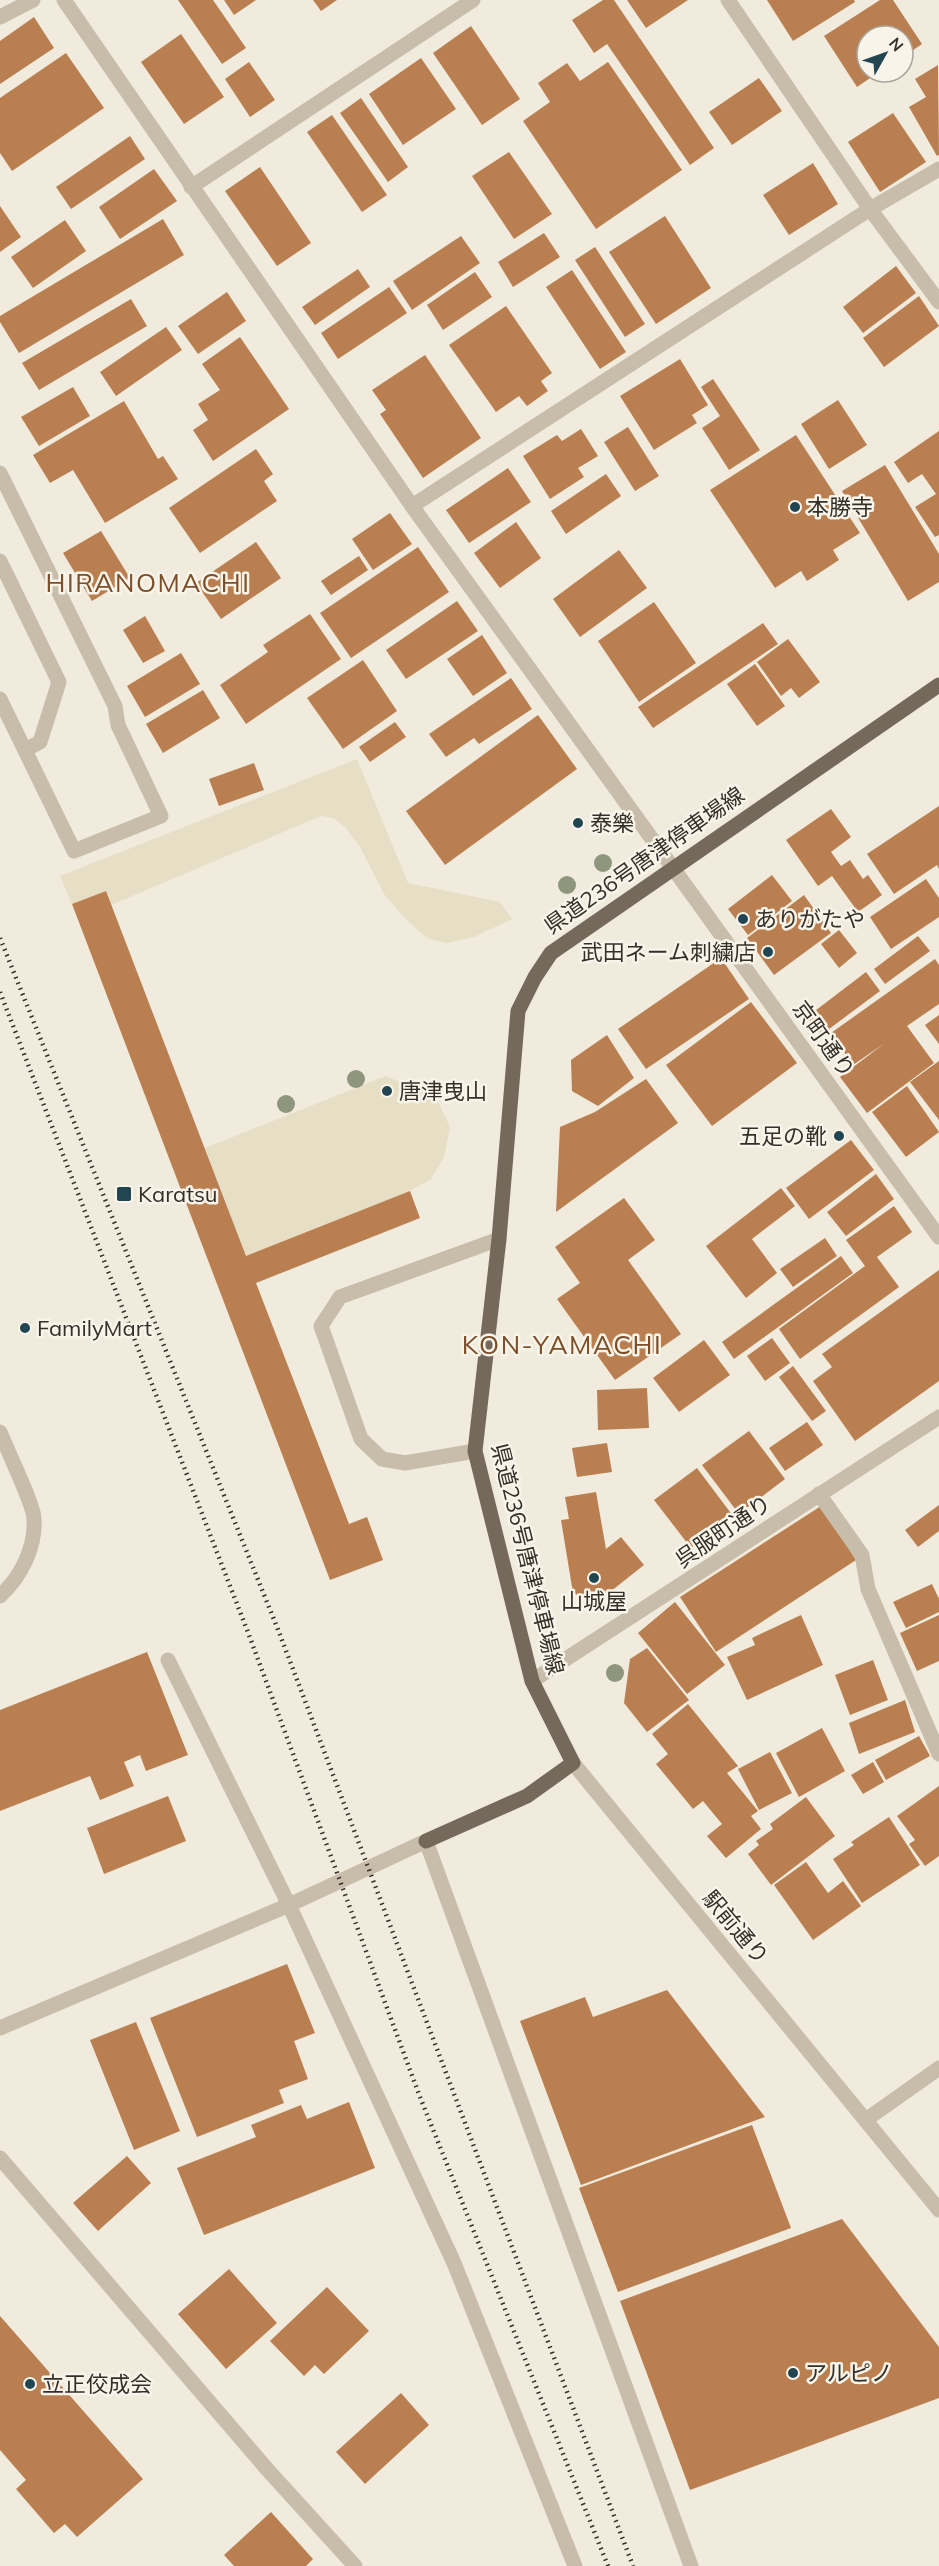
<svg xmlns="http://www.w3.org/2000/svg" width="939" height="2566" viewBox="0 0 939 2566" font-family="Mulish,'Noto Sans JP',sans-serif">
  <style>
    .plaza { fill: #e6dec5 }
    .building { fill: #ba7f50 }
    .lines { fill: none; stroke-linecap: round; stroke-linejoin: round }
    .minor { stroke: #c7bdaa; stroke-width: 15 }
    .major { stroke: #75695b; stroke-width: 15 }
    .rail { stroke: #352f29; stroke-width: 4.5; stroke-dasharray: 1.5 4.5; stroke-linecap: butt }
    .tree { fill: #8e967d }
    .poi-dot { fill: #224552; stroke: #f8f4e9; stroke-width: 2 }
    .labels { text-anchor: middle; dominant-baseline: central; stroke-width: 5; stroke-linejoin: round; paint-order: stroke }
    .poi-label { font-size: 22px; fill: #352f29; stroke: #f8f4e9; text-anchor: start }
    .street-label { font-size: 22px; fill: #352f29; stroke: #f8f4e9 }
    .quarter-label { font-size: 26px; letter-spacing: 1.5px; fill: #7c4e29; stroke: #f8f4e9 }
  </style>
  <rect width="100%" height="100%" fill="#f0ebdd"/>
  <g class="plaza">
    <path d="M357,759L408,883L500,902L512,919L474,937L446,943L427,938L405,918L384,894L360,847L345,827L333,818L321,816L111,905L106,891L72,904L60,876Z"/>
    <path d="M386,1076L414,1088L429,1083L450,1127L444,1157L431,1179L410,1191L246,1256L205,1148Z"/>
  </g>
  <g class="building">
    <path d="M178,0H213L246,48L222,64Z"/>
    <path d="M224,0H256L234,15Z"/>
    <path d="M313,0H337L321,11Z"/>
    <path d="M603,0H614L714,148L690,165L607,44L594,53L572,20Z"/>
    <path d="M627,0H688L646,28Z"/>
    <path d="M767,0H854L855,2L793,41Z"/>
    <path d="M880,0H893L922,44L903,57V36H867V72H879L857,87L824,36Z"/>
    <path d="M34,17L54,48L0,84V41Z"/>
    <path d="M471,26L520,99L482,125L433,53Z"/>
    <path d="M181,34L224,97L184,124L141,62Z"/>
    <path d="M66,53L104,108L12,171L0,153V98Z"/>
    <path d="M421,58L456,109L403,145L369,94Z"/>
    <path d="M249,62L275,100L250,117L225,79Z"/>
    <path d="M608,62L682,170L596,229L523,121L550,102L538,83L567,63L580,81Z"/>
    <path d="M938,65L939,155L937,156L909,107L926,97L915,79Z"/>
    <path d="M759,78L782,111L732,145L709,112Z"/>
    <path d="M361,98L408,167L388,182L340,113Z"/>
    <path d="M893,113L926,162L880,192L848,142Z"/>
    <path d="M332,115L387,195L362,212L307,132Z"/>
    <path d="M130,136L145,159L71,209L56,187Z"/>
    <path d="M509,152L552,214L514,239L472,176Z"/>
    <path d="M813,163L838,204L789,235L763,195Z"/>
    <path d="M260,167L311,243L277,266L225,191Z"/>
    <path d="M154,169L177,201L120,239L99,207Z"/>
    <path d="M0,206L21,237L0,252Z"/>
    <path d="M665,216L711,288L656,324L609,252Z"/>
    <path d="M163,219L184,255L19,353L0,322V316Z"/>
    <path d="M65,220L86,251L33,288L11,257Z"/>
    <path d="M544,233L560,257L513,287L498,262Z"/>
    <path d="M461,236L480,263L412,310L393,281Z"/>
    <path d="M595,247L645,324L625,337L575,260Z"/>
    <path d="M896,266L916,293L863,333L843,307Z"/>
    <path d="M358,269L370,287L315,325L302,307Z"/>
    <path d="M572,270L626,352L600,369L546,287Z"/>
    <path d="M475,272L492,297L443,330L427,305Z"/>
    <path d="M389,287L407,313L338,359L321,333Z"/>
    <path d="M227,292L246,321L198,354L178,326Z"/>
    <path d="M919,296L939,326L884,367L863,338Z"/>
    <path d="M131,299L147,326L39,390L22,363Z"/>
    <path d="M506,306L552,373L541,381L548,391L527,406L519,396L496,412L449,345Z"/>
    <path d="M166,327L182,350L116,396L100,372Z"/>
    <path d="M240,337L289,409L213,461L193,430L208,420L198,404L220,390L202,364Z"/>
    <path d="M425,355L481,438L423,478L380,414L386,410L372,390Z"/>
    <path d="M680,359L708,405L692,415L697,423L654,450L620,396Z"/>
    <path d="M713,379L760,450L729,470L702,428L720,416L701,387Z"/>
    <path d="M73,387L90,416L39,446L21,417Z"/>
    <path d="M838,400L867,445L829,469L801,424Z"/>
    <path d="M124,401L158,459L163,456L178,479L105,523L73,470L50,483L33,455Z"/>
    <path d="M628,427L659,476L635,491L604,442Z"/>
    <path d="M581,429L598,456L578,468L584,477L550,499L523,456L557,435L562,441Z"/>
    <path d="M939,431V535L935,537L915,507L936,494L922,474L908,483L894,462Z"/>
    <path d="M796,435L860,533L833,550L839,560L807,581L801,571L775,588L710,490Z"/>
    <path d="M256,449L273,474L264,481L277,501L200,553L169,508Z"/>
    <path d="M885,465L939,554V582L908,601L842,491Z"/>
    <path d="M508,468L531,502L469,543L446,510Z"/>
    <path d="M606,474L621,496L566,534L551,511Z"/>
    <path d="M390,513L412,544L373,570L352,539Z"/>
    <path d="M516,522L541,558L500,588L474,553Z"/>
    <path d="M101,531L130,578L92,601L63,553Z"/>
    <path d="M256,542L281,578L221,619L196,583Z"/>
    <path d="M418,547L449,592L351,658L320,613Z"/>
    <path d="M619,550L647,588L580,637L553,599Z"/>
    <path d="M359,556L368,570L331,595L321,581Z"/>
    <path d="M457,601L478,631L406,679L386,650Z"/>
    <path d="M654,602L696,663L639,702L598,641Z"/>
    <path d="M310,614L341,659L246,724L220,685L268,652L263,645Z"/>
    <path d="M145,616L165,651L143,663L123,630Z"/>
    <path d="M763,623L778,644L653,728L638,707Z"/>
    <path d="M482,635L507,673L473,696L447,659Z"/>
    <path d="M788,639L820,682L799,698L791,688L781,696L757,662Z"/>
    <path d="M181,653L200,684L145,717L127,686Z"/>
    <path d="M363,660L397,711L343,749L307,698Z"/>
    <path d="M755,664L785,706L757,726L727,684Z"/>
    <path d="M511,678L532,709L479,744L474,738L446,757L429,734Z"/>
    <path d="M203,690L220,718L163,753L146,724Z"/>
    <path d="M538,715L577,769L445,865L406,811Z"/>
    <path d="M395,722L406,737L370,762L359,747Z"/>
    <path d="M254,763L264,790L219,806L209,779Z"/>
    <path d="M939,806V869L937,865L894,894L867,854Z"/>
    <path d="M831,809L851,837L831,852L841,866L850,860L863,879L868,875L882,895L858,912L832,876L818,886L786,840Z"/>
    <path d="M772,875L792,901L748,935L728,909Z"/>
    <path d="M926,879L939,898V917L891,949L870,917Z"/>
    <path d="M106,891L246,1256L410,1191L420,1218L256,1283L349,1524L367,1517L383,1560L330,1580L72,904Z"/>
    <path d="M804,895L831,933L774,975L747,938Z"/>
    <path d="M839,930L857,953L839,968L821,944Z"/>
    <path d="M918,936L930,951L885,984L874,969Z"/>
    <path d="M721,958L749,999L646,1069L618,1029Z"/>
    <path d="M935,959L939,965V1004L907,1026L934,1063L867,1113L840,1077L885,1043L853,1065L831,1033Z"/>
    <path d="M866,972L880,991L821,1035L807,1017Z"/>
    <path d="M751,1002L797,1063L712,1126L666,1065Z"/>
    <path d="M939,1015V1044L925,1025Z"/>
    <path d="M607,1035L634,1078L598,1106L572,1091L571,1060Z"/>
    <path d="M939,1061V1120L910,1082Z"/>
    <path d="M646,1079L678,1123L556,1212L560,1127L595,1112Z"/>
    <path d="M907,1086L939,1132L906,1157L872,1112Z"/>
    <path d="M851,1140L874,1170L809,1219L786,1188Z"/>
    <path d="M876,1174L894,1199L846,1236L827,1212Z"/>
    <path d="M781,1188L795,1206L752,1239L777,1273L746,1298L706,1246Z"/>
    <path d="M624,1198L655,1240L628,1260L681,1334L615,1380L557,1299L580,1283L555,1247Z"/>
    <path d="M894,1206L912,1232L877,1257L899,1287L800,1359L779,1329L865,1266L846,1240Z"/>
    <path d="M825,1238L837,1256L793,1287L780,1269Z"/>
    <path d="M841,1256L853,1273L734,1359L722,1342Z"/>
    <path d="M939,1270V1381L855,1441L813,1381L832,1367L822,1354Z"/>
    <path d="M772,1338L790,1363L765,1381L747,1356Z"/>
    <path d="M704,1340L730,1375L679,1412L653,1378Z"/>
    <path d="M793,1366L826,1411L812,1421L779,1377Z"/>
    <path d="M647,1388L649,1428L598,1430L597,1390Z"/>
    <path d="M807,1422L823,1445L785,1471L769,1448Z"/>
    <path d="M749,1431L785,1479L739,1514L702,1465Z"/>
    <path d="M607,1443L612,1472L577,1477L572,1448Z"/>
    <path d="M697,1468L733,1516L691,1548L654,1500Z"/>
    <path d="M596,1492L606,1549L621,1537L644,1565L596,1603L573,1593L561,1520L569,1519L565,1497Z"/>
    <path d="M939,1505V1531L918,1547L905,1530Z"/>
    <path d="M821,1506L856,1560L716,1652L680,1597Z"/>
    <path d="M932,1584L939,1599V1612L906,1628L893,1602Z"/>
    <path d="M675,1602L725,1665L687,1694L638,1633Z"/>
    <path d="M801,1615L823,1665L747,1700L727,1657L755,1645L752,1638Z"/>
    <path d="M939,1615V1661L917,1671L900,1633Z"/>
    <path d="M647,1648L689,1700L647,1732L624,1703L630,1659Z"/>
    <path d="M147,1652L188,1755L146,1771L140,1755L124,1762L134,1786L100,1800L90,1776L0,1811V1710Z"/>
    <path d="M873,1660L888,1700L850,1715L835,1675Z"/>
    <path d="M905,1700L915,1732L859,1754L849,1723Z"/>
    <path d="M688,1704L738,1766L727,1773L758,1811L751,1816L761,1829L726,1858L707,1836L722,1824L703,1801L693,1809L656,1764L668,1754L652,1734Z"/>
    <path d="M822,1728L845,1771L799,1797L776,1753Z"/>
    <path d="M919,1736L930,1756L886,1780L875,1760Z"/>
    <path d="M770,1752L792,1793L759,1810L738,1769Z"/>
    <path d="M873,1762L884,1782L863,1794L851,1775Z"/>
    <path d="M939,1786V1856L925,1866L909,1844L915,1840L897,1816Z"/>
    <path d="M168,1796L186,1841L104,1874L87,1828Z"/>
    <path d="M806,1797L835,1836L771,1885L748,1854L759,1845L756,1841L773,1829L770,1824Z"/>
    <path d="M889,1817L920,1865L862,1903L833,1859L854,1845L851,1842Z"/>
    <path d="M806,1862L828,1893L843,1881L861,1906L813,1940L774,1885Z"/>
    <path d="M287,1964L315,2033L294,2041L308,2079L279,2090L284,2103L197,2137L150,2018Z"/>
    <path d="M667,1990L765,2117L581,2185L520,2021L585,1997L593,2017Z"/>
    <path d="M136,2022L180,2131L134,2150L90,2040Z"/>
    <path d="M349,2102L375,2168L204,2235L177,2168L256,2137L251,2125L301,2105L307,2119Z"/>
    <path d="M752,2125L791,2228L618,2292L579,2188Z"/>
    <path d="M127,2156L151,2183L98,2231L73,2203Z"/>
    <path d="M842,2219L939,2347V2398L690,2490L620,2301Z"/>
    <path d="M229,2269L277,2323L226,2369L178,2314Z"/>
    <path d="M327,2287L369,2331L324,2374L315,2365L304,2376L270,2341Z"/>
    <path d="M0,2316L143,2479L77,2537L65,2524L54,2533L16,2489L26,2480L0,2450Z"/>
    <path d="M401,2393L429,2425L365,2484L336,2452Z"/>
    <path d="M271,2512L313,2559L306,2566H234L224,2555Z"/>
  </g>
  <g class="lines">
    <g class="minor">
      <path d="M64,0L412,506L939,1237"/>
      <path d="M728,0L870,209L939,302"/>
      <path d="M0,17L33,0"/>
      <path d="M191,187L473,0"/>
      <path d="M0,473L115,706L118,725L161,816L74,851L0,699"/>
      <path d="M412,506L870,209L939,169"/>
      <path d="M0,561L59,682L40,742L25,750"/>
      <path d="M0,1432C7,1450 33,1503 34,1518C36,1547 21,1577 0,1596"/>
      <path d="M475,1451L405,1463L382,1459L361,1439L321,1326L340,1297L499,1239"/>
      <path d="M819,1494L862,1555L868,1589L939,1754"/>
      <path d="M168,1660L289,1905L454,2263L575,2566"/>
      <path d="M532,1681L939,1417"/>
      <path d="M573,1763L939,2210"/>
      <path d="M0,2028L289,1905L426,1841L691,2566"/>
      <path d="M867,2119L939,2068"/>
      <path d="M0,2158L266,2468L355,2566"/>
    </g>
    <path class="major" d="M426,1841L527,1796L573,1763L532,1681L475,1451L499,1239L518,1011L535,977L551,953L939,685"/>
    <g class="rail">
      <path d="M0,938L277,1627L633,2566"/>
      <path d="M0,992L249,1635L420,2097L608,2566"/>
    </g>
  </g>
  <g class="tree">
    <circle cx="603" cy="863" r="9"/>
    <circle cx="567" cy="885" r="9"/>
    <circle cx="356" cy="1079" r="9"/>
    <circle cx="286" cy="1104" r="9"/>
    <circle cx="615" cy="1673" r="9"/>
  </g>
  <g class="poi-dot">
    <circle cx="795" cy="507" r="6"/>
    <circle cx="578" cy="823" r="6"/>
    <circle cx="743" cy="919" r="6"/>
    <circle cx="768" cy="952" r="6"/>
    <circle cx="387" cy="1091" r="6"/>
    <circle cx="839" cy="1136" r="6"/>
    <rect x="116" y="1186" width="16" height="16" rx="3"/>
    <circle cx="25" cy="1328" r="6"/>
    <circle cx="594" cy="1578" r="6"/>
    <circle cx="793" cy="2373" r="6"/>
    <circle cx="30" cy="2384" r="6"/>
  </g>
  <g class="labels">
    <g class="poi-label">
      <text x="807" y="507">本勝寺</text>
      <text x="590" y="823">泰樂</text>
      <text x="755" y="919">ありがたや</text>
      <text x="756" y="952" text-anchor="end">武田ネーム刺繍店</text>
      <text x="399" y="1091">唐津曳山</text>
      <text x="827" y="1136" text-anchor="end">五足の靴</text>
      <text x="138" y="1194">Karatsu</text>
      <text x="37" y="1328">FamilyMart</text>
      <text x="594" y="1601" text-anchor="middle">山城屋</text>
      <text x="805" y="2373">アルピノ</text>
      <text x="42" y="2384">立正佼成会</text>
    </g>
    <g class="street-label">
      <text transform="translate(644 860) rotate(-35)">県道236号唐津停車場線</text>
      <text transform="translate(824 1039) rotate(54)">京町通り</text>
      <text transform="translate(723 1531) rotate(-34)">呉服町通り</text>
      <text transform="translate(528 1559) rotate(76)">県道236号唐津停車場線</text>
      <text transform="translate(736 1927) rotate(50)">駅前通り</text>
    </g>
    <g class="quarter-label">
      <text x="148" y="582">HIRANOMACHI</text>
      <text x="562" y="1344">KON-YAMACHI</text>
    </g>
  </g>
  <g transform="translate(885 54) rotate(50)"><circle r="28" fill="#f8f4e9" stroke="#aaa59c" stroke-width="1.5"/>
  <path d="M0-4.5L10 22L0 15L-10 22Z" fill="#224552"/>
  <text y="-9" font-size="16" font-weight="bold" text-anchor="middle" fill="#352f29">N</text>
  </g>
</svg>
